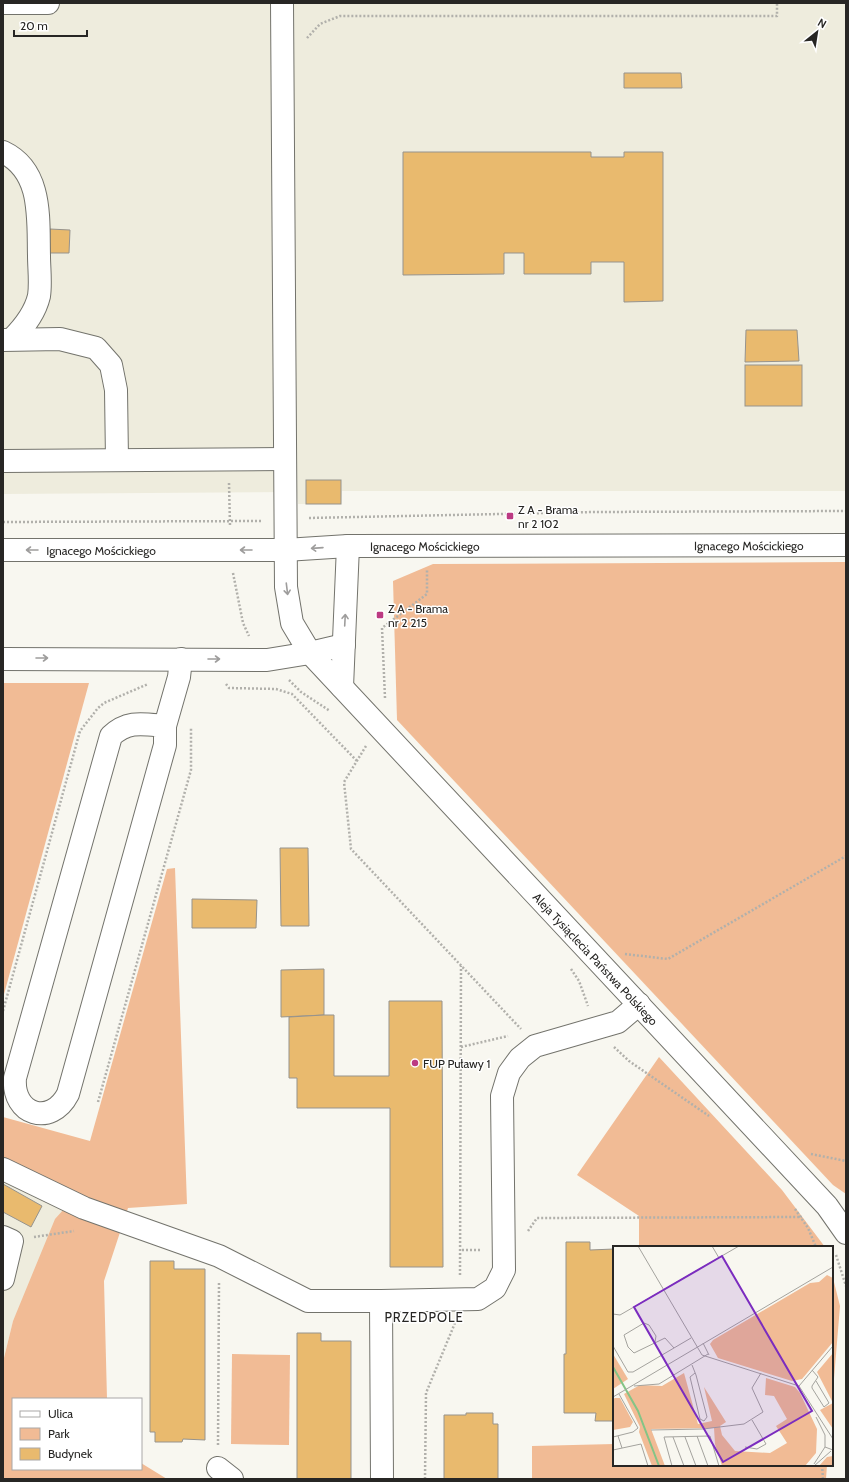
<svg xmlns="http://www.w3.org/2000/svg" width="849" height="1482" viewBox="0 0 849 1482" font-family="Cabin,sans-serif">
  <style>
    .built { fill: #eeecdd }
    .green { fill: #f1bb95 }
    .building { fill: #e9ba6e; stroke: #96938d }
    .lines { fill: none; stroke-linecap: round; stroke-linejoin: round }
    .minor-casing { stroke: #73736c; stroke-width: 24 }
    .path { stroke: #b1b0ab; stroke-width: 2.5; stroke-dasharray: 2 2; stroke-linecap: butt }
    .minor { stroke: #fff; stroke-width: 22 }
    .oneway { stroke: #9e9d9c }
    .poi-dot { fill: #bc3a83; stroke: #fff; stroke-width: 1.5 }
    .labels { text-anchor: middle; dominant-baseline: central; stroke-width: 3; stroke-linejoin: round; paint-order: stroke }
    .poi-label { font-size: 12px; fill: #272624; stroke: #fff; text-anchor: start }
    .street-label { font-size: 12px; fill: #272624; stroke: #fff }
    .neighbourhood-label { font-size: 13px; letter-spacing: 1px; fill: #272624; stroke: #fff }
    .inset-river { fill: none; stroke: #84c486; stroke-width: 2 }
    .inset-road { fill: none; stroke: #a4a39e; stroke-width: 1 }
    .view { fill: #7b2cbf; fill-opacity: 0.15; stroke: #7b2cbf; stroke-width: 2 }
    .inset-edge { fill: none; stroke: #272624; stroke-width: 2 }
  </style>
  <rect width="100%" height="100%" fill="#f8f7f0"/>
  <g class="built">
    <path d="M3,3H846V491H342L341,504H298L297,492L3,494Z"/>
    <path d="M3,1161L74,1198L13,1321L3,1362Z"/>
  </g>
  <g class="green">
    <path d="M846,562V1194L833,1185L397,720L393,581L433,564Z"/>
    <path d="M3,683H89L3,998Z"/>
    <path d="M175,868L187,1204L128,1208L104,1281L107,1399H13V1469H141V1463L167,1479H3V1362L13,1321L55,1219L74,1198L3,1161V1117L90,1141L167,869Z"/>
    <path d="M659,1057L782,1190L825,1247H639V1216L577,1175Z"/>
    <path d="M832,1274L840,1306L832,1403Z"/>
    <path d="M232,1354L290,1355L289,1445L231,1444Z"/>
    <path d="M614,1444V1465H827L826,1479H532V1446Z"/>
  </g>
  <g class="building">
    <path d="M624,73H681L682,88H624Z"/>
    <path d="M403,152H591V157H624V152H663V301L624,302V262H591V274H524V253H504V274L403,275Z"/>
    <path d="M50,229L70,230L69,253H49Z"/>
    <path d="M746,330H797L799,361L745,362Z"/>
    <rect x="745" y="365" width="57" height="41"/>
    <rect x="306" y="480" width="35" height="24"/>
    <path d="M280,848H308L309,926H281Z"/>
    <path d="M192,899L257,900L256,928H192Z"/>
    <path d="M324,969V1015L281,1017V970Z"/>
    <path d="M389,1001H442L443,1267H390V1108H297V1078H289V1017L324,1015H334V1076H389Z"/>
    <path d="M3,1184L42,1206L31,1227L3,1212Z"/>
    <path d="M566,1242H590V1250L614,1249V1421H595L596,1413H564V1354H566Z"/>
    <path d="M150,1261H174V1269H205V1440L183,1439L182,1442H155V1432H150Z"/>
    <path d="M297,1333H321V1341H351V1479H297Z"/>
    <path d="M466,1413H493V1424H498V1479H444V1415H466Z"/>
  </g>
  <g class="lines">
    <defs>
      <g id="minor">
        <path d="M3,3H48"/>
        <path id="s1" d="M282,3L286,587L292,623L310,653L827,1206L846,1233"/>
        <path d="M3,152C43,171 38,219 39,256C39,268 41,283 39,296C35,313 24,327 12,339"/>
        <path d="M3,340L60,339L96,348L111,365L116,390L117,460"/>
        <path d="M3,461L284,459"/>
        <path id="s2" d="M3,550H285L348,546L846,545"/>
        <path d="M3,659L267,660L310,653L344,645"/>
        <path d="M342,687L348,546"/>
        <path d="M165,726C143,724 128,720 111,736L15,1078C12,1115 51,1127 68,1094L165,745V726L179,677L181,659"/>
        <path d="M3,1169L84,1208L219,1256L308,1301H381L478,1299L495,1288L504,1270L502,1096L509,1073L520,1058L535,1046L618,1022L639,1004"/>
        <path d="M3,1237L12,1241L3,1279"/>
        <path d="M381,1301L382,1479"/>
        <path d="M218,1468L232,1479"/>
      </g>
    </defs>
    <use href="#minor" class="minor-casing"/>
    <g class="path">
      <path d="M307,38L320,24L340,16H777V3"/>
      <path d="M229,483L230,526"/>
      <path d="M309,518L594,512L846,511"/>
      <path d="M3,522L262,521"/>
      <path d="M233,573L243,623L249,636"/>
      <path d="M289,680L301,692L330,711"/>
      <path d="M226,684L229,688L276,689L292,694L357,761"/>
      <path d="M385,698L382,628L427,594V569"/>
      <path d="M366,746L344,782L351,849L521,1029"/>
      <path d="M625,954L668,959L846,856"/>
      <path d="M571,969L579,981L588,1006"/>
      <path d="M3,1011L80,731L98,708L104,703L148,684"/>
      <path d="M461,1047L508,1036"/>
      <path d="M614,1047L629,1061L709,1116"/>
      <path d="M98,1102L191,770V727"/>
      <path d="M811,1154L846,1161"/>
      <path d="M795,1209L808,1228L816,1247"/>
      <path d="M528,1231L537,1218L802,1217"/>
      <path d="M34,1237L74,1231"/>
      <path d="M462,1250H481"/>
      <path d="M836,1255L846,1286"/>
      <path d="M460,1275L461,966"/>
      <path d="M218,1445L219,1282"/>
      <path d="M822,1465L823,1479"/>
      <path d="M425,1479L426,1393L455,1323"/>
    </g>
    <use href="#minor" class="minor"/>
  </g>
  <defs><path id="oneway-shaft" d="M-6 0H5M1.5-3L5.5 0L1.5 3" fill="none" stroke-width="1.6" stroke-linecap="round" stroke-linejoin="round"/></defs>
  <g class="oneway">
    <use href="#oneway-shaft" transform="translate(317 548) rotate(176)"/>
    <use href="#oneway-shaft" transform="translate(32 550) rotate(-180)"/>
    <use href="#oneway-shaft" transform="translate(246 550) rotate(180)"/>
    <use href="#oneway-shaft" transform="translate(287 589) rotate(83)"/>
    <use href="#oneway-shaft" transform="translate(345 620) rotate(-87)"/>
    <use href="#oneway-shaft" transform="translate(42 658)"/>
    <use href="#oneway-shaft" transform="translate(214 659)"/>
  </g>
  <g class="poi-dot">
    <rect x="506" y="512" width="8" height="8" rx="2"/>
    <rect x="376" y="611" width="8" height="8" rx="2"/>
    <circle cx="415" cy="1063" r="4"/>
  </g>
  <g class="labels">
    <g class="poi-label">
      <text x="518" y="509">Z A - Brama<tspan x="518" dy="14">nr 2 102</tspan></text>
      <text x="388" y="608">Z A - Brama<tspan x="388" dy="14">nr 2 215</tspan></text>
      <text x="423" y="1063">FUP Puławy 1</text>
    </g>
    <g class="street-label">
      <text stroke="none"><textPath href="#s2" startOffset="746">Ignacego Mościckiego</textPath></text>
      <text stroke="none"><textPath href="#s2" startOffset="422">Ignacego Mościckiego</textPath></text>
      <text stroke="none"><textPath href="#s2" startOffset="98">Ignacego Mościckiego</textPath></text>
      <text stroke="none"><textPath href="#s1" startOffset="1074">Aleja Tysiąclecia Państwa Polskiego</textPath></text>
    </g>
    <g class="neighbourhood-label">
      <text x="424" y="1317">PRZEDPOLE</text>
    </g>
  </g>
  <g transform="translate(613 1246)">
    <rect width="220" height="220" fill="#f8f7f0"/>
    <path d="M214,29L220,32V96L189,133L179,135L105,112L97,98L100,94L197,37L206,36ZM220,107V183L207,164L220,157L204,126ZM0,108L15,133L0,143ZM71,127L85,178L99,175L91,141L113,176L107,180L109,189L122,205L157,207L174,197L163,180L174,173L161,150L152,149L153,132L182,141L187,147L204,183L203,207L192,220H109L102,198L101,182L38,183L52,220H39L26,186L27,181L11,148L27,139L49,140ZM2,152H7L20,176L17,181L0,184V153ZM220,210V220H206L214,211Z" fill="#f1bb95"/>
    <path class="inset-river" d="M0,121L25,165L46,220"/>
    <path class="inset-road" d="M25,0L89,109L186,140L220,193M99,0L106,12M0,68L7,69L126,0M42,96L43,90L36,79L31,77L11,89L15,101L21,107L52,92L61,102M90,97L96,109M0,100L15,126H20L78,92M79,119L83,129L94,171L91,175L87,173L77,131L82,127M199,124L205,131L199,140V142L211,161L216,157L203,135M21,140L46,138L95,108M186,140L220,100M0,151L220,21M203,171L212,189V201L220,204M38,184L90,183L131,178L150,166L139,142L148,127M5,190L9,202M84,190L95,220M0,191L20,186L25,182L6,148M60,191L71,220M72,191L83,220M132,201L144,203L153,198L139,174M0,204L28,198L35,220M201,218L212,201M59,220L51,191L97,190L106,220M201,220L218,205"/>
    <path class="view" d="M109,10L199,165L110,216L21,61Z"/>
    <rect width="220" height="220" class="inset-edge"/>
  </g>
  <rect width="849" height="1482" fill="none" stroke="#272624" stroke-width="8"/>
  <rect x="12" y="1398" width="130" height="72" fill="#ffffff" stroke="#a9a8a7"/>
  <rect x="20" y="1411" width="20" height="6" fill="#ffffff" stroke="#a9a8a7"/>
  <text x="48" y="1418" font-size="12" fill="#272624">Ulica</text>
  <rect x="20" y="1428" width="20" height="12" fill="#f1bb95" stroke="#a9a8a7"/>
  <text x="48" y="1438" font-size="12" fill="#272624">Park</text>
  <rect x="20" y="1448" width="20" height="12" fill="#e9ba6e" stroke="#a9a8a7"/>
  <text x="48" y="1458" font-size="12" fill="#272624">Budynek</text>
  <g transform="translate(817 32) rotate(30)" stroke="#ffffff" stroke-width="3" paint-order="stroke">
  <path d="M0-3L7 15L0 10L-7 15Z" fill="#272624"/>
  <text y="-6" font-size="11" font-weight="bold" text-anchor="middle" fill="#272624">N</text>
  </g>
  <path d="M14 30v6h73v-6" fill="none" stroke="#272624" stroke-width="2"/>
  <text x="20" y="30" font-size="12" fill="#272624" stroke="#ffffff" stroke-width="3" paint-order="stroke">20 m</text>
</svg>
